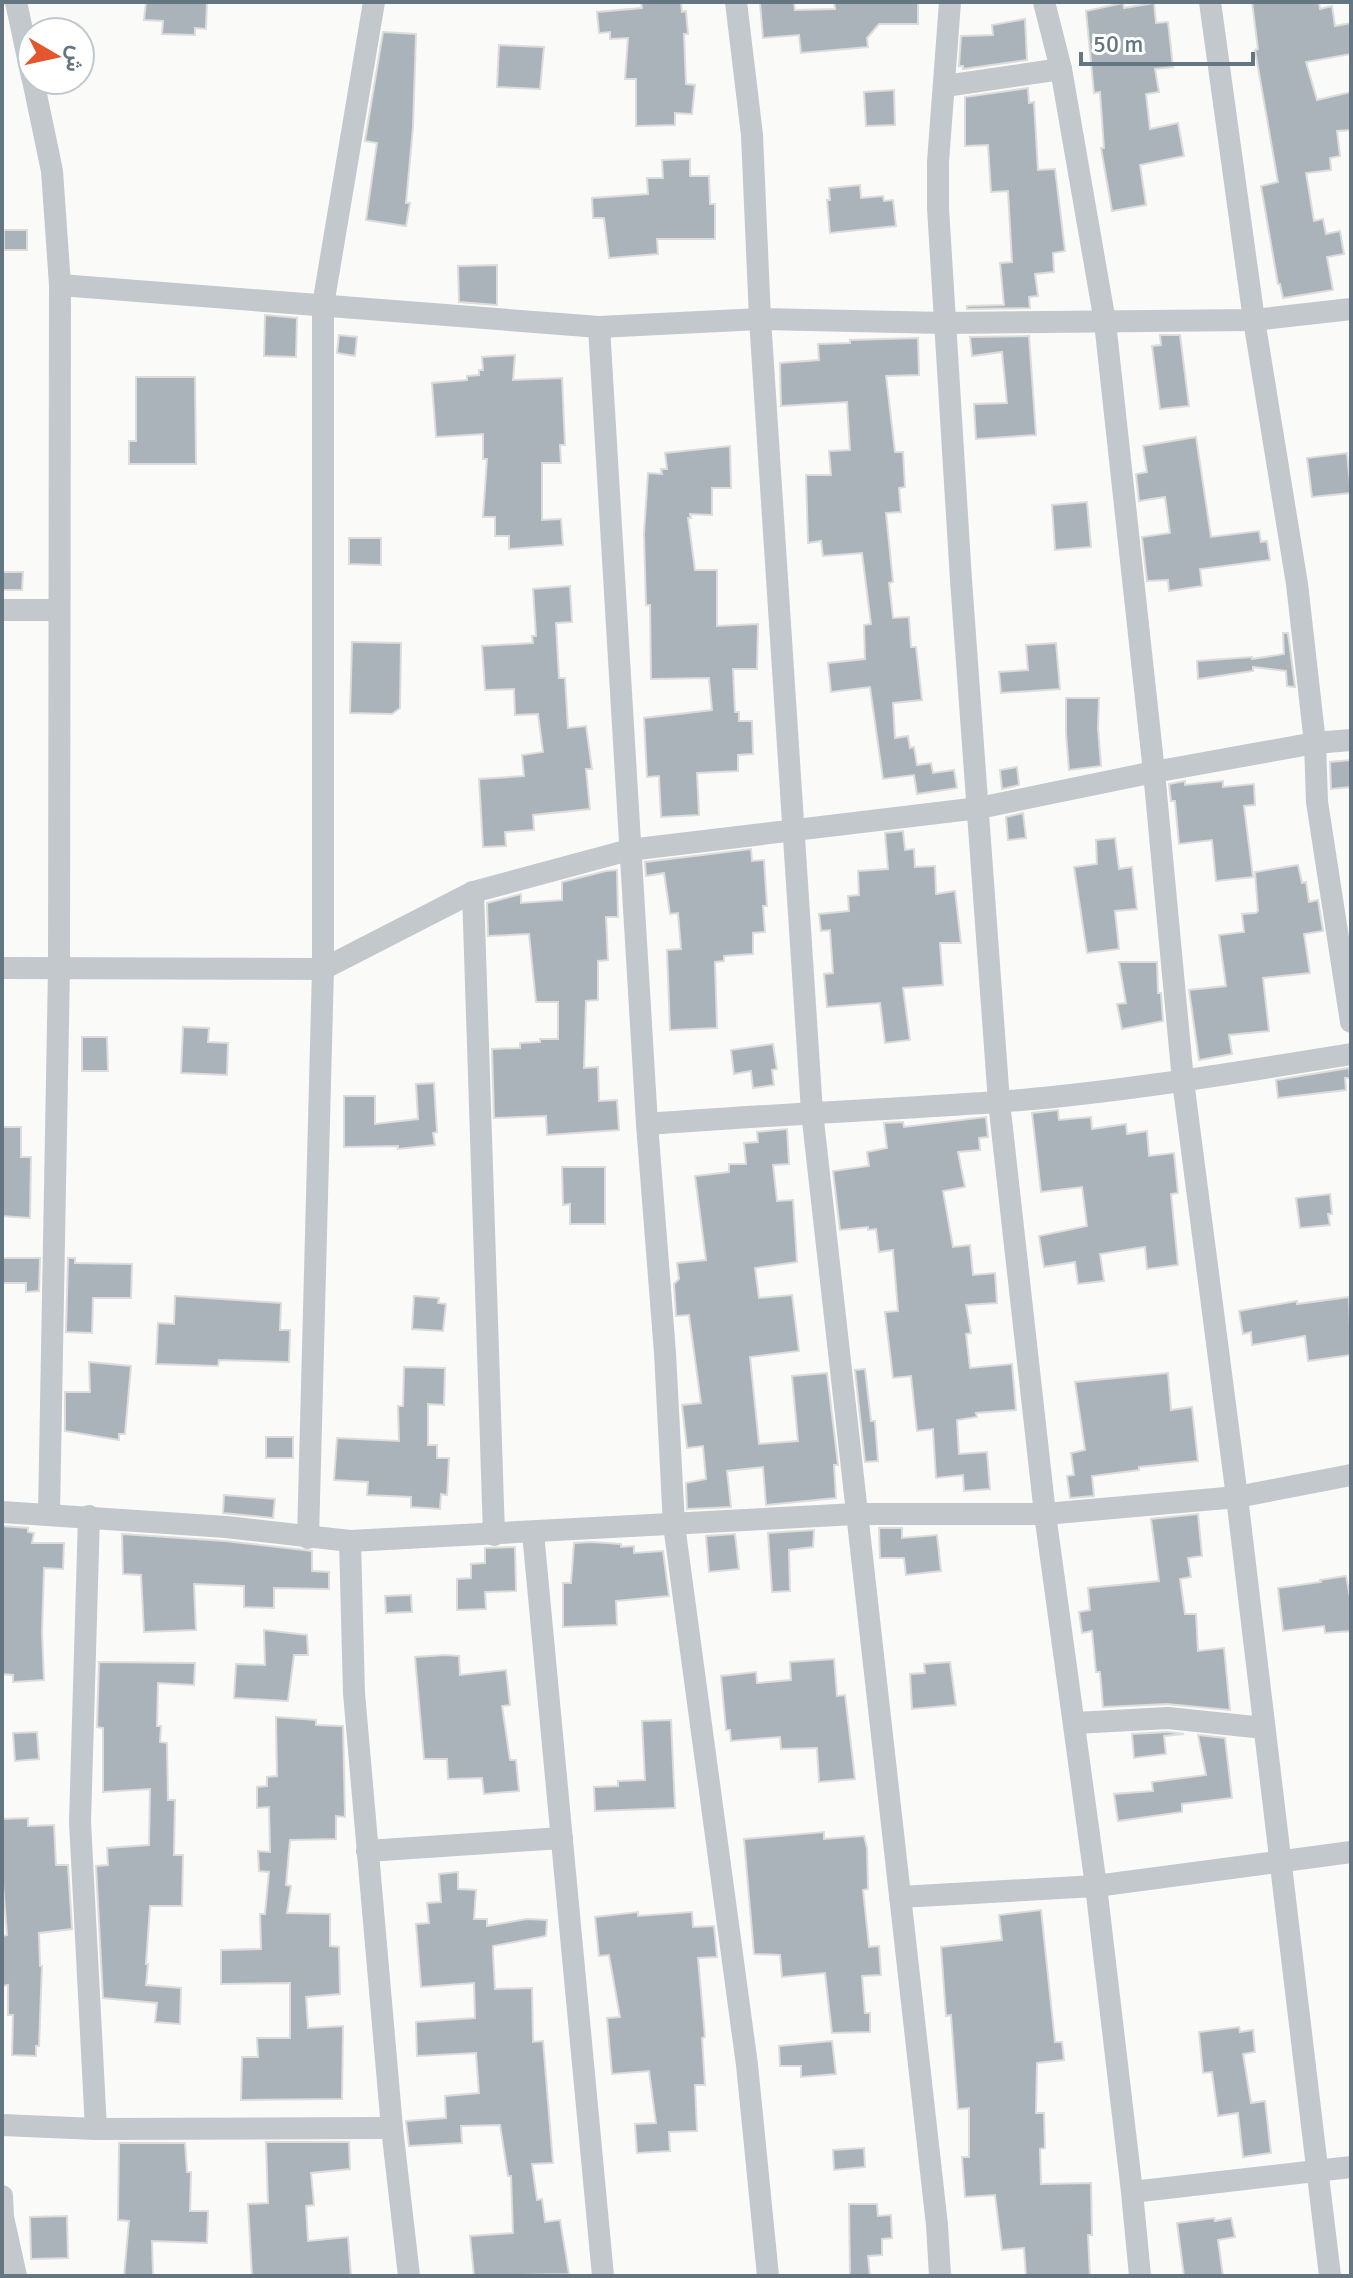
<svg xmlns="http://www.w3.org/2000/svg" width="1353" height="2278" viewBox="0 0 1353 2278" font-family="Signika,Vazirmatn,sans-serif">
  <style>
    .building { fill: #aab3b9; stroke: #dcdcda; stroke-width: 2 }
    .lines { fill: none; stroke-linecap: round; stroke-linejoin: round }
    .minor { stroke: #c3c8cc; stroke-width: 22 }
  </style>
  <rect width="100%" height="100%" fill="#fafaf8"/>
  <g class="building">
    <path d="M146,2H207L206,29L195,28V35L162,34L163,21L144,20Z"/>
    <path d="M641,2H681L682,12L686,11L688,34H684L686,84L695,85L692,114L675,113V125L636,126V79H625L628,38L610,39V32L599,33L597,12L642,8Z"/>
    <path d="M794,2L795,10L835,9L834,2H918V24H879L867,38L868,47L801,53L799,35L763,38L760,3Z"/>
    <path d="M1252,2H1319L1320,9L1332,6L1335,26L1351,23V54L1306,62L1317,100L1351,92V130L1337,131L1340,156L1330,158L1331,170L1306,173L1314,221L1323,219L1326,234L1340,231L1344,254L1327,257L1333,290L1283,298L1280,284H1278L1261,186L1278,182L1255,50L1258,49Z"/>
    <path d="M1123,3L1124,8L1154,3L1156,23L1168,22L1173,67L1155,69L1159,92L1146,94L1150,129L1178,123L1184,156L1140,165L1146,205L1112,211L1101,148H1104L1100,92L1094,93L1086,11Z"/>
    <path d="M1025,19L1027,60L963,69V66H959L961,36L993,35L992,25Z"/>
    <path d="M383,32L416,34L413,127L406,203H410L406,226L366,220L377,143L365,141Z"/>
    <path d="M499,45L544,47L540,89L497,87Z"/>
    <path d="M1028,88L1029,103L1034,102L1038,170L1055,169L1065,251L1053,253L1054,272L1035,274L1038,296L1029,297L1030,308L967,309V306L1004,305L1000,263L1012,262L1008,191L991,192L988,145L965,146V97Z"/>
    <path d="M894,90L895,125L866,126L864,92Z"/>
    <path d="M690,159V176H709L710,204H715V239H657L658,254L609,258L604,218H593L592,198L648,194L647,178H663L662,160Z"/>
    <path d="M860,185L861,198L883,196L884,201L893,200L896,226L830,233L827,200H830L829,188Z"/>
    <rect x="4" y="230" width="23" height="20"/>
    <path d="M497,265V305L459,302L458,266Z"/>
    <path d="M265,315L297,318L296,357L264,356Z"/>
    <path d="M339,335L357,337L355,356L337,353Z"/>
    <path d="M1160,335H1180L1189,406L1160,409L1152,346L1161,345Z"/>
    <path d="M1029,336L1036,435L976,439L974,404L1007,403L1002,352L972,356L970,337Z"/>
    <path d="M918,338L919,375L886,376L895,452H903L905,487L899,488L901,512L886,513L893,582L889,583L893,618L909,617L911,647H916L922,700L893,703L895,738L908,736L910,748L914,747L917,765L931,763L933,773L954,770L957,788L917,794L914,775L883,779L870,687L831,692L828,663L865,659L864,625L871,624L862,553L823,556L821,541L808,543L806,475H831L829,451L850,450L847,402L781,406L780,363L819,360L818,344L850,343V340Z"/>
    <path d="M515,355L513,380L562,378L565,445H560L561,463H542V520L561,519L563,545L509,549V536H495V517H483L487,459H483V434L436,437L432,383L467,380V376L479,375V370H483L482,357Z"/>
    <path d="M136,377H195L196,464H129V441H136Z"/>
    <path d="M1196,437L1211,537L1259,531L1261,542L1267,541L1270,560L1200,569L1202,586L1169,591L1168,580L1147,581L1142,537L1170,533L1165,497L1139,501L1136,474L1147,472L1143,446Z"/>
    <path d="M730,446L731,488H712V515L690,514L691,518H688L695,570H717V626L758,624L757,669H733L735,712H739V721H752L753,754L738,755V771L697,773L699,815L661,817L659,776L647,777L644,718L712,710L709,678L651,679L650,605H646L644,534L648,473L662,474L661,469H667L665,453Z"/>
    <path d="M1347,453L1351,493L1312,497L1307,458Z"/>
    <path d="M1087,502L1091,547L1055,550L1052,505Z"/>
    <path d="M349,538H381V565L349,564Z"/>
    <path d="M2,572H23L22,590H2Z"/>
    <path d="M570,586L572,622L556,623L559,678H565L568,728L586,726L592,769H586L590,809L533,815L534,830L505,832L506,846L483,847L479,779L524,776L522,755L543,752L538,714L515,715L514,689L485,690L482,646L533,643L532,636H536L533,589Z"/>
    <path d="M1283,633H1288L1295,687L1287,686L1286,671L1253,667V671L1198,679L1197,661L1252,657V659L1284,654Z"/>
    <path d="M352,642L401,643L400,708L392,714L350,713Z"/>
    <path d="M1056,643L1060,689L1001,693L999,672L1028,670L1026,645Z"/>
    <path d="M1066,698H1099L1098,728L1101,766L1069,770L1066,733Z"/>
    <path d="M1351,760V787L1331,789L1330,762Z"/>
    <path d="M1017,767L1019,785L1002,789L1000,770Z"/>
    <path d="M1185,781V785L1223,781V787L1254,784L1255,805L1244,806L1253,877L1216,881L1212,840L1179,844L1175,801H1171L1169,784Z"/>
    <path d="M1023,813L1026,838L1008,840L1006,817Z"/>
    <path d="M903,831L905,850L914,849L915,867L935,866L936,894L955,891L961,943H940L943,985L903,988L910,1040L885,1043L880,1003L827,1007L824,974L833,973L830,930L821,931L819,914L849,911L848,896L859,895L858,871L888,869L885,833Z"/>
    <path d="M1115,838L1119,869L1132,867L1137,909L1115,911L1119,949L1087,953L1074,867L1097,864L1096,840Z"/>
    <path d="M751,849L752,861L764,860L767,906H763L765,932L753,933V954L724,956V961L715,962L717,1028L670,1030L667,950L681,949L678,913L670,914L664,873L646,876L645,862Z"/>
    <path d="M1298,865L1302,883L1306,882L1309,902L1318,900L1323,931L1304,934L1310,973L1263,978L1269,1031L1229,1035L1232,1054L1199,1060L1189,990L1226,986L1219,935L1244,932L1242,914L1256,913L1258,911L1255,872Z"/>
    <path d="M617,870L618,917H606L608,960L598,961V1000L586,1001L584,1068L598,1067L599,1101L617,1100L619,1130L547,1135L546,1116L494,1118L492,1049L520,1048V1043L540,1042V1039H558V1002H536L529,934L488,936L487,903L521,894V903L562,900V882L606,871Z"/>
    <path d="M1119,962H1157L1158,993H1161L1163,1021L1122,1029L1117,1004L1126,1003Z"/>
    <path d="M183,1027L209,1028L208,1042L228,1043L227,1075L181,1073Z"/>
    <path d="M82,1037H107L108,1071H82Z"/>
    <path d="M773,1044L777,1069L772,1070L774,1085L753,1088L751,1071L734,1074L731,1050Z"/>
    <path d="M1349,1068L1350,1078H1345L1346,1090L1278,1098L1276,1080Z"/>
    <path d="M434,1083L437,1132L433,1133L435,1145L398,1149V1146L344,1147V1096H375V1124L418,1119L416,1084Z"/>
    <path d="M1058,1110L1059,1120L1091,1117L1092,1129L1126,1124L1127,1134L1147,1131L1149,1156L1174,1153L1178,1193L1171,1194L1178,1265L1147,1269L1145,1247L1100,1254L1104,1281L1078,1284L1075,1262L1044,1267L1039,1236L1087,1226L1082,1187L1041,1192L1032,1113Z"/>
    <path d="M986,1117L988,1137L979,1138L980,1150L958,1152L965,1187L943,1191L953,1247L970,1245L973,1275L995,1273L997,1303L966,1305L971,1333L966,1334L970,1368L1012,1364L1016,1410L976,1413L977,1417L957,1420L959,1454L987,1452L990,1489L964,1491L963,1475L936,1478L933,1429L917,1431L911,1376L893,1378L885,1312L898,1311L893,1250L879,1252L876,1229L868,1230V1227L840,1230L833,1171L869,1166L867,1152L887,1148L884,1123L903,1122L904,1127Z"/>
    <path d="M2,1127H21V1157H31L30,1218L2,1216Z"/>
    <path d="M787,1129L789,1164L773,1165L777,1201L793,1200L797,1262L755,1268L759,1298L792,1295L799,1351L750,1357L759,1444L798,1441L792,1376L827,1373L838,1465H834L836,1498L766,1505L763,1467L727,1471L731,1507L687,1509L686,1483L706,1479L703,1446L687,1448L682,1405L701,1403L689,1315L676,1316L674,1284L679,1279L677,1263L706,1260L695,1176L729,1172V1164H746L744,1143L758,1142L757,1132Z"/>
    <path d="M562,1167H605V1224H570V1204L563,1205Z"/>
    <path d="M1330,1194L1332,1214H1328L1330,1225L1300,1228L1296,1198Z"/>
    <path d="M2,1258H40L39,1291L26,1292V1283H2Z"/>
    <path d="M68,1258H75V1263L132,1264L131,1298H93L92,1333L66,1332Z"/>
    <path d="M175,1296L281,1303L280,1330H290L289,1362L219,1360L218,1366L156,1364L158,1323L174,1324Z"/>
    <path d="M414,1296L439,1298L438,1303L446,1304L443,1331L412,1329Z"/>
    <path d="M1349,1297L1351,1355L1308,1361L1305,1336L1252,1345L1251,1332L1243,1334L1239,1311L1297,1301V1304Z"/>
    <path d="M89,1362L131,1366L125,1434H119V1440L65,1431V1392H90Z"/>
    <path d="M404,1367L445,1368L444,1405L428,1404V1445H437V1458H449L447,1495L441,1494L440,1509L411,1507V1497L367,1495L368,1482L334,1480L337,1438L399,1441L398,1406H403Z"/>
    <path d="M865,1369L871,1421H875L878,1461L865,1462L855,1370Z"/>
    <path d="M1168,1373L1171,1410L1192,1407L1198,1461L1139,1467V1470L1092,1476L1094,1496L1070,1498L1067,1476L1074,1475L1071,1453L1085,1450L1075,1382Z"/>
    <rect x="266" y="1437" width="27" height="21"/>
    <path d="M224,1495L275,1499L273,1518L223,1513Z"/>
    <path d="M1198,1514L1202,1556L1188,1558L1191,1577L1180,1579L1185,1614H1196L1198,1651L1224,1648L1230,1710L1167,1704L1103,1707L1100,1672H1096L1092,1631L1082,1633L1079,1612L1090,1610L1088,1588L1159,1581L1151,1519Z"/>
    <path d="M2,1526L28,1528V1532L34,1533L32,1543H64L63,1569L44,1568L42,1633L44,1680L13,1682V1675L2,1674Z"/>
    <path d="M879,1528H902V1538L937,1535L941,1571L906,1575L904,1558H880Z"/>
    <path d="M814,1530L813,1547L789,1550L790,1591L772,1592L768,1533Z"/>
    <path d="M122,1534L225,1541L312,1551V1571L329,1572V1589L274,1588V1608L244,1607V1586L194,1584L196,1630L144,1632L141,1575L123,1574Z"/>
    <path d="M735,1534L739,1569L709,1572L706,1536Z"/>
    <path d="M591,1542L621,1544V1547L634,1546V1553L663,1551L669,1596L616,1601L617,1625L563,1627V1583H571L574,1543Z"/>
    <path d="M515,1547L516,1591L485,1592L486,1609L457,1610V1579L471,1578V1564L485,1563V1548Z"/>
    <path d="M1346,1576L1351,1602V1631L1325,1633L1324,1626L1283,1631L1278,1588L1321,1582L1320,1580Z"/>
    <path d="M411,1595L412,1612L386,1613L385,1596Z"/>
    <path d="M264,1630L307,1635L308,1655H294L288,1701L234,1698L236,1664L265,1665Z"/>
    <path d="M445,1655L459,1656L460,1675L506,1670L510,1705L502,1706L510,1760H516L519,1791L484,1794L482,1778L448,1779L447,1759H424L415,1657Z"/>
    <path d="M834,1659L837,1696L845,1695L855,1779L819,1782L817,1748L781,1749L780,1737L731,1741L730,1730H726L721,1676L756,1672L757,1683L791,1680L790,1662Z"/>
    <path d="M99,1662L195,1663L194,1685L158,1683L157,1726H161L160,1742L167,1743L168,1800H175L174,1855H183L182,1906H150L146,1964H148L146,1985L181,1988L180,2024L155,2022L157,2003L103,1998L96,1866L108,1865L107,1848L149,1845L150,1789L103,1792V1728L97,1727Z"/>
    <path d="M950,1662L956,1705L912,1709L910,1674L925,1673L924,1664Z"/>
    <path d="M276,1717L316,1720V1725L343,1726L345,1817L336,1816V1839L290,1840L286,1885L291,1886L287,1913L330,1914V1946L339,1947L340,1994L306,1997L308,2028L343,2026L342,2099L241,2100L242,2057H258L257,2038H290V1983L221,1984V1950L261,1949L260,1914H265L269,1872L259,1871L258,1851L270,1852L269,1807L257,1808V1787L267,1786V1777L277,1776Z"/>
    <path d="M671,1720L675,1808L595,1811L594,1787L618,1786V1781L645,1780L642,1721Z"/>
    <path d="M37,1732L39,1759L15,1761L13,1733Z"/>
    <path d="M1168,1732L1184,1734L1164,1736L1166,1754L1134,1758L1132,1734Z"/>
    <path d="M1198,1735L1225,1738L1232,1798L1182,1804V1812L1118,1821L1114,1794L1153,1791L1152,1782L1206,1775Z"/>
    <path d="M28,1818V1826L54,1825L56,1865H68L72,1929L39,1933L40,1966H42L39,2046H36V2056L12,2055L13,2015H8V1985L2,1986V1936L7,1935L2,1871V1819Z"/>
    <path d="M824,1832V1839L864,1836L867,1848L868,1889L863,1890L869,1947L879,1946L881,1975L862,1976L865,2013H870V2032L832,2033L825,1973L782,1977L780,1955L754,1954L744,1839Z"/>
    <path d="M458,1872V1889L476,1890L474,1919H487V1926L527,1919L547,1920L546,1936L493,1946V1953L495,1989L532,1988L533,2042L543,2041L553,2163L532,2164L537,2200L542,2199L545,2222L560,2220L569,2274L474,2276L470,2236L513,2233L511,2176H508L500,2125L461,2126L462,2143L409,2146L406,2121L446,2118L445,2096L479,2093L476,2053L417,2056L416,2022L475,2018L474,1983L421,1987L416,1924L429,1923L427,1903L441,1902L439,1874Z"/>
    <path d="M1041,1910L1055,2042H1062L1064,2060L1037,2063L1036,2113H1044L1045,2148L1040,2149L1041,2184L1091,2183L1092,2235H1088L1090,2276H1026L1024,2248L1002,2250L995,2195L965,2197L962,2157H969V2108L958,2109L951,2015L946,2016L941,1947L1002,1940L999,1915Z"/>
    <path d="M638,1912V1916L692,1912L693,1927L714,1926L717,1957L698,1958L705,2037L702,2038L705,2085H695L697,2131L669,2132L670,2151L637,2153L635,2124L656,2123L649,2071L612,2074L607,2018L620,2017L609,1955L599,1956L595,1917Z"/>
    <path d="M1239,2027L1240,2032L1253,2030L1255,2052L1243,2054L1251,2103L1265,2101L1271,2153L1243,2157L1238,2113L1218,2116L1212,2072L1203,2073L1199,2032Z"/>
    <path d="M832,2041L836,2074L801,2077V2066H780L779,2046Z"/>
    <path d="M266,2142H349L350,2169L311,2173L314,2205L306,2206L308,2241L348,2237L351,2276H252L248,2204L268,2203Z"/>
    <path d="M119,2143H185L187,2172H191L190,2211H208L207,2243L152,2241L153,2276H124L129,2221L118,2220Z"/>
    <path d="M864,2148L865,2167L834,2170L833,2150Z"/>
    <path d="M849,2204H877L878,2216L891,2215L892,2238L882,2239V2255L868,2256L870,2276H850Z"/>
    <path d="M67,2216L68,2258L31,2259L30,2217Z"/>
    <path d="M1214,2218L1215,2221L1231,2218L1235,2237L1218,2240L1223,2276H1184L1177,2223Z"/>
  </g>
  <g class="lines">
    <g class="minor">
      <path d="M16,2L32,77"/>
      <path d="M736,2L752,135L760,319L812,1112L937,2225L940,2276"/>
      <path d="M950,2L938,162V208L961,580L999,1102L1045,1514L1096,1886L1132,2192L1140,2276"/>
      <path d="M1044,2L1061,69L1105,322L1154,772L1183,1081L1237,1497L1330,2276"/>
      <path d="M1210,2L1254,320L1297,584L1315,743L1317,802L1351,1022"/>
      <path d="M33,80L52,171L60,285L59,969L49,1514"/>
      <path d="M945,86L1061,69"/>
      <path d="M60,285L599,327L760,319L944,323L1254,320L1351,309"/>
      <path d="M599,327L647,1124L665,1353L674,1525L747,2065L768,2276"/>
      <path d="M2,610H59"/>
      <path d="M473,892L494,1535"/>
      <path d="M2,968L323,969L473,892L629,850L979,808L1154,772L1315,743L1351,740"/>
      <path d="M647,1124C764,1115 880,1110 997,1102C1116,1093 1234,1073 1351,1054"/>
      <path d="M2,1512L226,1527L350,1541L856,1514H1045L1237,1497L1351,1475"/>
      <path d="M89,1516L80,1822L96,2129"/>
      <path d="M533,1533L603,2276"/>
      <path d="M308,1538L323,969V305L374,2"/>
      <path d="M350,1541L354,1693L392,2128L409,2276"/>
      <path d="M1075,1723L1168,1718L1264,1728"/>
      <path d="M367,1851L562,1838"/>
      <path d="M900,1897L1096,1886L1351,1852"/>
      <path d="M2,2125L96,2129L392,2128"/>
      <path d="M1132,2192L1351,2167"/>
      <path d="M2,2196L3,2217L16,2276"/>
    </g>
  </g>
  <rect width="1353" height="2278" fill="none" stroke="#657683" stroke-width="8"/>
  <g transform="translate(56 56) rotate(99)"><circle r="38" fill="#ffffff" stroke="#c1c8cd" stroke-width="2"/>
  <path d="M0-6L14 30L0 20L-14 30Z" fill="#e4572e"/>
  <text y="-12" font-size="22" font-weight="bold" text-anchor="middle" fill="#657683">ش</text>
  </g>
  <path d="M1081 52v12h172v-12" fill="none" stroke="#657683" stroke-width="4"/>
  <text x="1093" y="52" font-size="24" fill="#657683" stroke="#ffffff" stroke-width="6" paint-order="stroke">50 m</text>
</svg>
